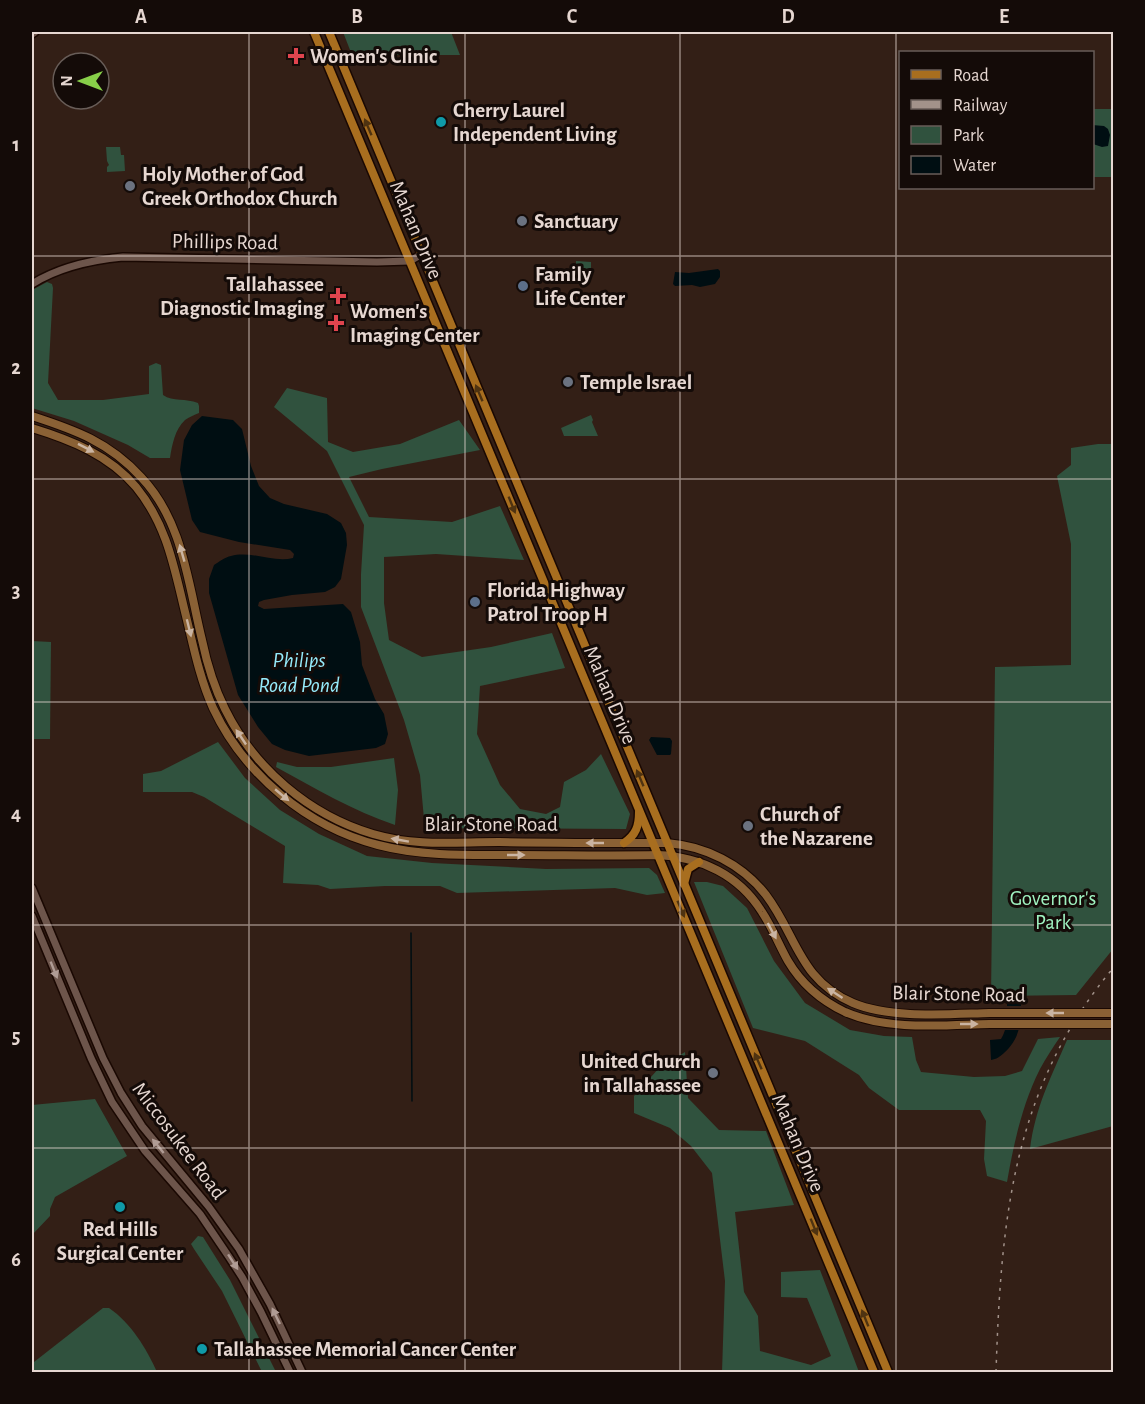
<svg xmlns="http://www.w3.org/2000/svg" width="1145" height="1404" viewBox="0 0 1145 1404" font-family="'Alegreya Sans',sans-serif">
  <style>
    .green { fill: #30523e }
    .water { fill: #000e12 }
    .pier { fill: #331f16 }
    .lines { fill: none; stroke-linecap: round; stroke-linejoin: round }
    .stream { stroke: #000e12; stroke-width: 1.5 }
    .tertiary-casing { stroke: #1a0802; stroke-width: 10 }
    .secondary-casing { stroke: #1a0802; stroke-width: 10 }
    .primary-casing { stroke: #1a0802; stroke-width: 11 }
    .tertiary { stroke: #6d554b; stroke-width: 7 }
    .secondary { stroke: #8a6135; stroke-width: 8 }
    .primary { stroke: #a86e1f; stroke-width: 8 }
    .rail { stroke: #a2928a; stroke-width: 1.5; stroke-dasharray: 3 6; stroke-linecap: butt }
    .secondary-bridge-casing { stroke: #1a0802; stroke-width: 10; stroke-linecap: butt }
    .secondary-bridge { stroke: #8a6135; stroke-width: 8 }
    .oneway { fill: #4f3311 }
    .oneway2 { fill: #cab4a2 }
    .oneway3 { fill: #b09c95 }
    .grid { fill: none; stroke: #e6d7d1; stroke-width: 1.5; stroke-opacity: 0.55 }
    .health-dot { fill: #e0444e; stroke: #140b08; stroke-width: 2 }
    .culture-dot { fill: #0f9aa8; stroke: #140b08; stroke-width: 2 }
    .worship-dot { fill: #6b7280; stroke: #140b08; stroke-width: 2 }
    .service-dot { fill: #5c6f8a; stroke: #140b08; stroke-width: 2 }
    .labels { text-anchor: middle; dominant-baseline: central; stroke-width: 6; stroke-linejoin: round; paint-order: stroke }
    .poi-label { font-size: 21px; font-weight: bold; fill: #e6d7d1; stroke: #140b08; text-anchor: start }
    .street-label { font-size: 21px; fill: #e6d7d1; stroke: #140b08 }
    .park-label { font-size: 21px; fill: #9ff2c0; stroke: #140b08 }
    .water-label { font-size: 22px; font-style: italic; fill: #95eafa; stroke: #140b08 }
    .neatline { fill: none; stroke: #e6d7d1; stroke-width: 2 }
    .grid-label { font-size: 20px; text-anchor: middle; font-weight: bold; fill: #e6d7d1 }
  </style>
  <rect width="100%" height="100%" fill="#331f16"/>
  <g class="green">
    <path d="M343,32H451L460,55H363L350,50Z"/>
    <path d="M1092,109H1113V177H1093Z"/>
    <path d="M106,147H120L121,155H124L125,171L107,172V167L109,165L107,161Z"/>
    <path d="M576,261L591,262V276H576Z"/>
    <path d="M47,282L52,284L53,288L48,383L58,400H103L149,394V366L156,363L161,365L163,395C173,402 186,398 198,403L199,406V413C194,415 189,417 185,420C175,429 172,445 170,458H150L128,445L74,421L32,408V290Z"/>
    <path d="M287,388L327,398L328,442L353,452L400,444L459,420L480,450L382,469L349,477L369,517L452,522L500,506L524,560L436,554L384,557V603L389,640L422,657L491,647L552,633L565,668L480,686L477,734L500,785L520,809L546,814L560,807L564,782L586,770L601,754L630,814L626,829L472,828L425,830L420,775L404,720L361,607V574L364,525L327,451L274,407Z"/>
    <path d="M591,415L593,420L592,422L598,436H564L561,428Z"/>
    <path d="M1098,444H1114L1113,949L1076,995L991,996L995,667L1071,665V544L1057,476L1071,465V448Z"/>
    <path d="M32,641L51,642L50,739H32Z"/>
    <path d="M218,742L245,778L280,810L319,834L367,856L432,863L546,869L649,868L657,875L665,893L647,895L615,888L457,893L440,886H385L330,889L318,885L283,883L285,846L204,797L192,792H143V774L161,771Z"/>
    <path d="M394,758L398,790L395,825C353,811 315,788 276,767L277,762L297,767H331Z"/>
    <path d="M694,882H707L723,886L747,908L774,961L805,1003L850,1030L884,1036L912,1037L916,1060L921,1072L974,1077L1005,1076L1022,1071L1038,1039L1060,1037C1053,1047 1046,1058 1040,1069C1022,1105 1014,1143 1007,1182L987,1176L984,1159L986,1121L980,1110H899L869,1088L859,1075L805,1041L753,1028Z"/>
    <path d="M1067,1040H1113V1126L1030,1149C1035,1108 1051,1077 1067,1040Z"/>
    <path d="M685,1052L688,1098L719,1130L766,1131L794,1205L735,1212L744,1292L758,1316L760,1351L811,1365L831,1356L807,1298L781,1297V1272L820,1270L859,1372H722L725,1281L712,1173L691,1146L670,1128L634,1113V1096L659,1068Z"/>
    <path d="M95,1099L127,1156L55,1197L50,1209V1216L32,1235V1105Z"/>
    <path d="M198,1236L203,1237L230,1280L276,1372H262L222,1291L194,1249L191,1244Z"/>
    <path d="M103,1308H109C131,1323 146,1348 157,1372H32V1364L34,1362Z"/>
  </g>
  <g class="water">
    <path d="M1092,125L1104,126L1108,129L1110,135L1108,146L1102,147L1093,144Z"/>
    <path d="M718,269L720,271V277L715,284L700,287L692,285L675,286L673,284L675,272L689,273Z"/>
    <path d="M202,416L233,420L242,429L251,466L259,486L270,498L284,504L327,514L341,523L346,533L347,545L341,579L335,587L325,592L292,595L264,600L259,602L258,606L264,609L343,604L351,612L360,642L362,665L375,699L384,714L388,734L385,744L376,748L309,756L285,750L272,744L258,727L238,695L209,593V579L214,565C219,562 225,557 231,556C250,550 273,563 293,558L294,554L290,550L239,542L200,532L192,520L180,470L184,440L192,425Z"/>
    <path d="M651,737L670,738L672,741L671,754L670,755H657L649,740Z"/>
    <path d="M1017,1001L1021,1003C1021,1024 1020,1038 1004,1053C999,1057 997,1059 991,1060L990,1040L1001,1039C1008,1028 1007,1015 1007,1002Z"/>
  </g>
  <path class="pier" d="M1004,1006H1024L1022,1030H1002Z"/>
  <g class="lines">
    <path class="stream" d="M411,933L412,1101"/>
    <defs>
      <g id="tertiary">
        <path d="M32,34L35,32"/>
        <path d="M32,284C59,267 91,260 123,257L377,262L410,261L422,254"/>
        <path d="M32,888L103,1058L121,1093L142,1126L209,1207L239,1249L270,1304L302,1372"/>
        <path d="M32,916L91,1058L112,1102L145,1151L200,1214L229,1257L242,1277L261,1312L290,1372"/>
      </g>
      <g id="secondary">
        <path d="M32,416C75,430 109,442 141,477C183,521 188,583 202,640C207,664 214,687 225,709C254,768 309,815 373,834C418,847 454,842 499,842C555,843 611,843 667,843C705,846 742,864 766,895C797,936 799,980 853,1003C891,1019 949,1014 990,1013"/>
        <path d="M32,428C71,440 109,455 136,487C167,525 174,567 185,612C193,644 199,677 213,708C244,774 307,827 378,845C424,857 472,855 518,855C565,855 612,856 658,855C701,857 739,875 762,912C772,927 779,945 788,961C801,983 822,1001 845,1012C888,1031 944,1025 990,1024"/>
      </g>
      <g id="primary">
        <path d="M314,32L874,1372"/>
        <path d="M329,32L888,1372"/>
        <path d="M624,843C636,835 639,826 639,812"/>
        <path d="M684,884L688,869L699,862"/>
      </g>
    </defs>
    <use href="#tertiary" class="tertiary-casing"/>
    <use href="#secondary" class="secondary-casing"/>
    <use href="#primary" class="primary-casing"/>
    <use href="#tertiary" class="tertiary"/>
    <use href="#secondary" class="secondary"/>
    <use href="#primary" class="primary"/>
    <path class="rail" d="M996,1372C1001,1221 1012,1088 1114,967"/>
    <defs>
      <g id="secondary-bridge">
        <path d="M990,1013H1114"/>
        <path d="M990,1024H1114"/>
      </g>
    </defs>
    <use href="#secondary-bridge" class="secondary-bridge-casing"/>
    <use href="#secondary-bridge" class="secondary-bridge"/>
  </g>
  <defs><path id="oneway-solid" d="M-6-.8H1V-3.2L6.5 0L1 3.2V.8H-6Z" transform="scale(1.5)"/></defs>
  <g class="oneway">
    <use href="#oneway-solid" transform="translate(368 127) rotate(-113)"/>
    <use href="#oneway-solid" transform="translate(479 393) rotate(-113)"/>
    <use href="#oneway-solid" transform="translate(512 505) rotate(68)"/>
    <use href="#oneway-solid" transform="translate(640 778) rotate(-113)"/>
    <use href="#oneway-solid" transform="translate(681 909) rotate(67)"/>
    <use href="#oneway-solid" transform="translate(758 1061) rotate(-114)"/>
    <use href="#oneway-solid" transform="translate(814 1227) rotate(68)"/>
    <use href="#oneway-solid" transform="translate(865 1318) rotate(-112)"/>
  </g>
  <g class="oneway2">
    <use href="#oneway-solid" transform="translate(86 448) rotate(27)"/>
    <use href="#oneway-solid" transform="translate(182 553) rotate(-106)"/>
    <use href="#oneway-solid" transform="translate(189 628) rotate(76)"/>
    <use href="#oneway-solid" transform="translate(241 737) rotate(-124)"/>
    <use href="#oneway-solid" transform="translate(282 795) rotate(40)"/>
    <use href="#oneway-solid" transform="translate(400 840) rotate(-170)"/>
    <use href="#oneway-solid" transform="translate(595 843) rotate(-180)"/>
    <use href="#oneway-solid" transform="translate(516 855)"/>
    <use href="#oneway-solid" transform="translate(772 931) rotate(62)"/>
    <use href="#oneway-solid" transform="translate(835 993) rotate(-147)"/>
    <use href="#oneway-solid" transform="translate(1055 1013) rotate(180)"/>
    <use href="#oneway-solid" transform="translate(969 1024)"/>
  </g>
  <g class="oneway3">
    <use href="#oneway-solid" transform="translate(54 970) rotate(68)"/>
    <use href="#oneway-solid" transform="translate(158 1146) rotate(-129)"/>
    <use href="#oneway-solid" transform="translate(233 1262) rotate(57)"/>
    <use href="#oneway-solid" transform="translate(276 1316) rotate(-116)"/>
  </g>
  <path class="grid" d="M249,32V1372M465,32V1372M680,32V1372M896,32V1372M32,256H1114M32,479H1114M32,702H1114M32,925H1114M32,1148H1114"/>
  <g class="health-dot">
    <path d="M293 47h6v6h6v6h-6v6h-6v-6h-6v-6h6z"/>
    <path d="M335 287h6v6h6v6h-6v6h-6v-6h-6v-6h6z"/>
    <path d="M333 314h6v6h6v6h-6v6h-6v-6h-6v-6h6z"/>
  </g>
  <g class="culture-dot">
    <circle cx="441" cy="122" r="6"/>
    <circle cx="120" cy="1207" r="6"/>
    <circle cx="202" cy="1349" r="6"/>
  </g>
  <g class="worship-dot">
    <circle cx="130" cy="186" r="6"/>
    <circle cx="522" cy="221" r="6"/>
    <circle cx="568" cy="382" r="6"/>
    <circle cx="748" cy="826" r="6"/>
    <circle cx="713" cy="1073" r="6"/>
  </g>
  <g class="service-dot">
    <circle cx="523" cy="286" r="6"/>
    <circle cx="475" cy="602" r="6"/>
  </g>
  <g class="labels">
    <g class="poi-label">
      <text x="310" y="56">Women's Clinic</text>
      <text x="453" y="110">Cherry Laurel<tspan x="453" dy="24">Independent Living</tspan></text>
      <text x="142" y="174">Holy Mother of God<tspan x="142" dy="24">Greek Orthodox Church</tspan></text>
      <text x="534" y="221">Sanctuary</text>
      <text x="535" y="274">Family<tspan x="535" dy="24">Life Center</tspan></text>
      <text x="324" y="284" text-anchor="end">Tallahassee<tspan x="324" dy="24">Diagnostic Imaging</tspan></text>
      <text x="350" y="311">Women's<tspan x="350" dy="24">Imaging Center</tspan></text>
      <text x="580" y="382">Temple Israel</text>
      <text x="487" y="590">Florida Highway<tspan x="487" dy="24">Patrol Troop H</tspan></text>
      <text x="760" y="814">Church of<tspan x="760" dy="24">the Nazarene</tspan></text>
      <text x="701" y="1061" text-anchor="end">United Church<tspan x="701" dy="24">in Tallahassee</tspan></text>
      <text x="120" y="1229" text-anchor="middle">Red Hills<tspan x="120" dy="24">Surgical Center</tspan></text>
      <text x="214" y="1349">Tallahassee Memorial Cancer Center</text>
    </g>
    <g class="street-label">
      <text transform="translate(416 230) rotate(67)">Mahan Drive</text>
      <text transform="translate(225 242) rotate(1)">Phillips Road</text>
      <text transform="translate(610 695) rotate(67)">Mahan Drive</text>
      <text x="491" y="824">Blair Stone Road</text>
      <text transform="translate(959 994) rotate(1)">Blair Stone Road</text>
      <text transform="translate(179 1141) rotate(53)">Miccosukee Road</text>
      <text transform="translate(798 1143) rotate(67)">Mahan Drive</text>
    </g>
    <g class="park-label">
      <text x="1053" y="898">Governor's<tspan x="1053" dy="24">Park</tspan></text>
    </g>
    <g class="water-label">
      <text x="299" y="660">Philips<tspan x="299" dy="25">Road Pond</tspan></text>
    </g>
  </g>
  <rect width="1145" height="1404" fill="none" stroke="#140b08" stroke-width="66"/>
  <rect x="899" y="51" width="195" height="138" fill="#140b08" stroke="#685d58" stroke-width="1.5"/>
  <rect x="911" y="70" width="30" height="9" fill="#a86e1f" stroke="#685d58" stroke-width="1.5"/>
  <text x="953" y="81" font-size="18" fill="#e6d7d1">Road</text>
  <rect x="911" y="100" width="30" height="9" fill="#a2928a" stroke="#685d58" stroke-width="1.5"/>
  <text x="953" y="111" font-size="18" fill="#e6d7d1">Railway</text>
  <rect x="911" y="126" width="30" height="18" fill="#30523e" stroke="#685d58" stroke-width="1.5"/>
  <text x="953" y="141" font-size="18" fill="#e6d7d1">Park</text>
  <rect x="911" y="156" width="30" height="18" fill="#000e12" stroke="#685d58" stroke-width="1.5"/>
  <text x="953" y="171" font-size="18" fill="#e6d7d1">Water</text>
  <g transform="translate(81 81) rotate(270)"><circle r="28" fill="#140b08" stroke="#685d58" stroke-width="1.5"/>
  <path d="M0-4.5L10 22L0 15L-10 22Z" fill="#88cf49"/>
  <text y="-9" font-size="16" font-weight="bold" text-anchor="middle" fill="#e6d7d1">N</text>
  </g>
  <rect x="33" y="33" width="1079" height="1338" class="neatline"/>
  <g class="grid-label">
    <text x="141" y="23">A</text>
    <text x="357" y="23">B</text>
    <text x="572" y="23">C</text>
    <text x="788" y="23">D</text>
    <text x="1004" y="23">E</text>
    <text x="16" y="151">1</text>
    <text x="16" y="374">2</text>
    <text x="16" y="597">3</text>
    <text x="16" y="820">4</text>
    <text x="16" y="1043">5</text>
    <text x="16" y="1266">6</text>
  </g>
</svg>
